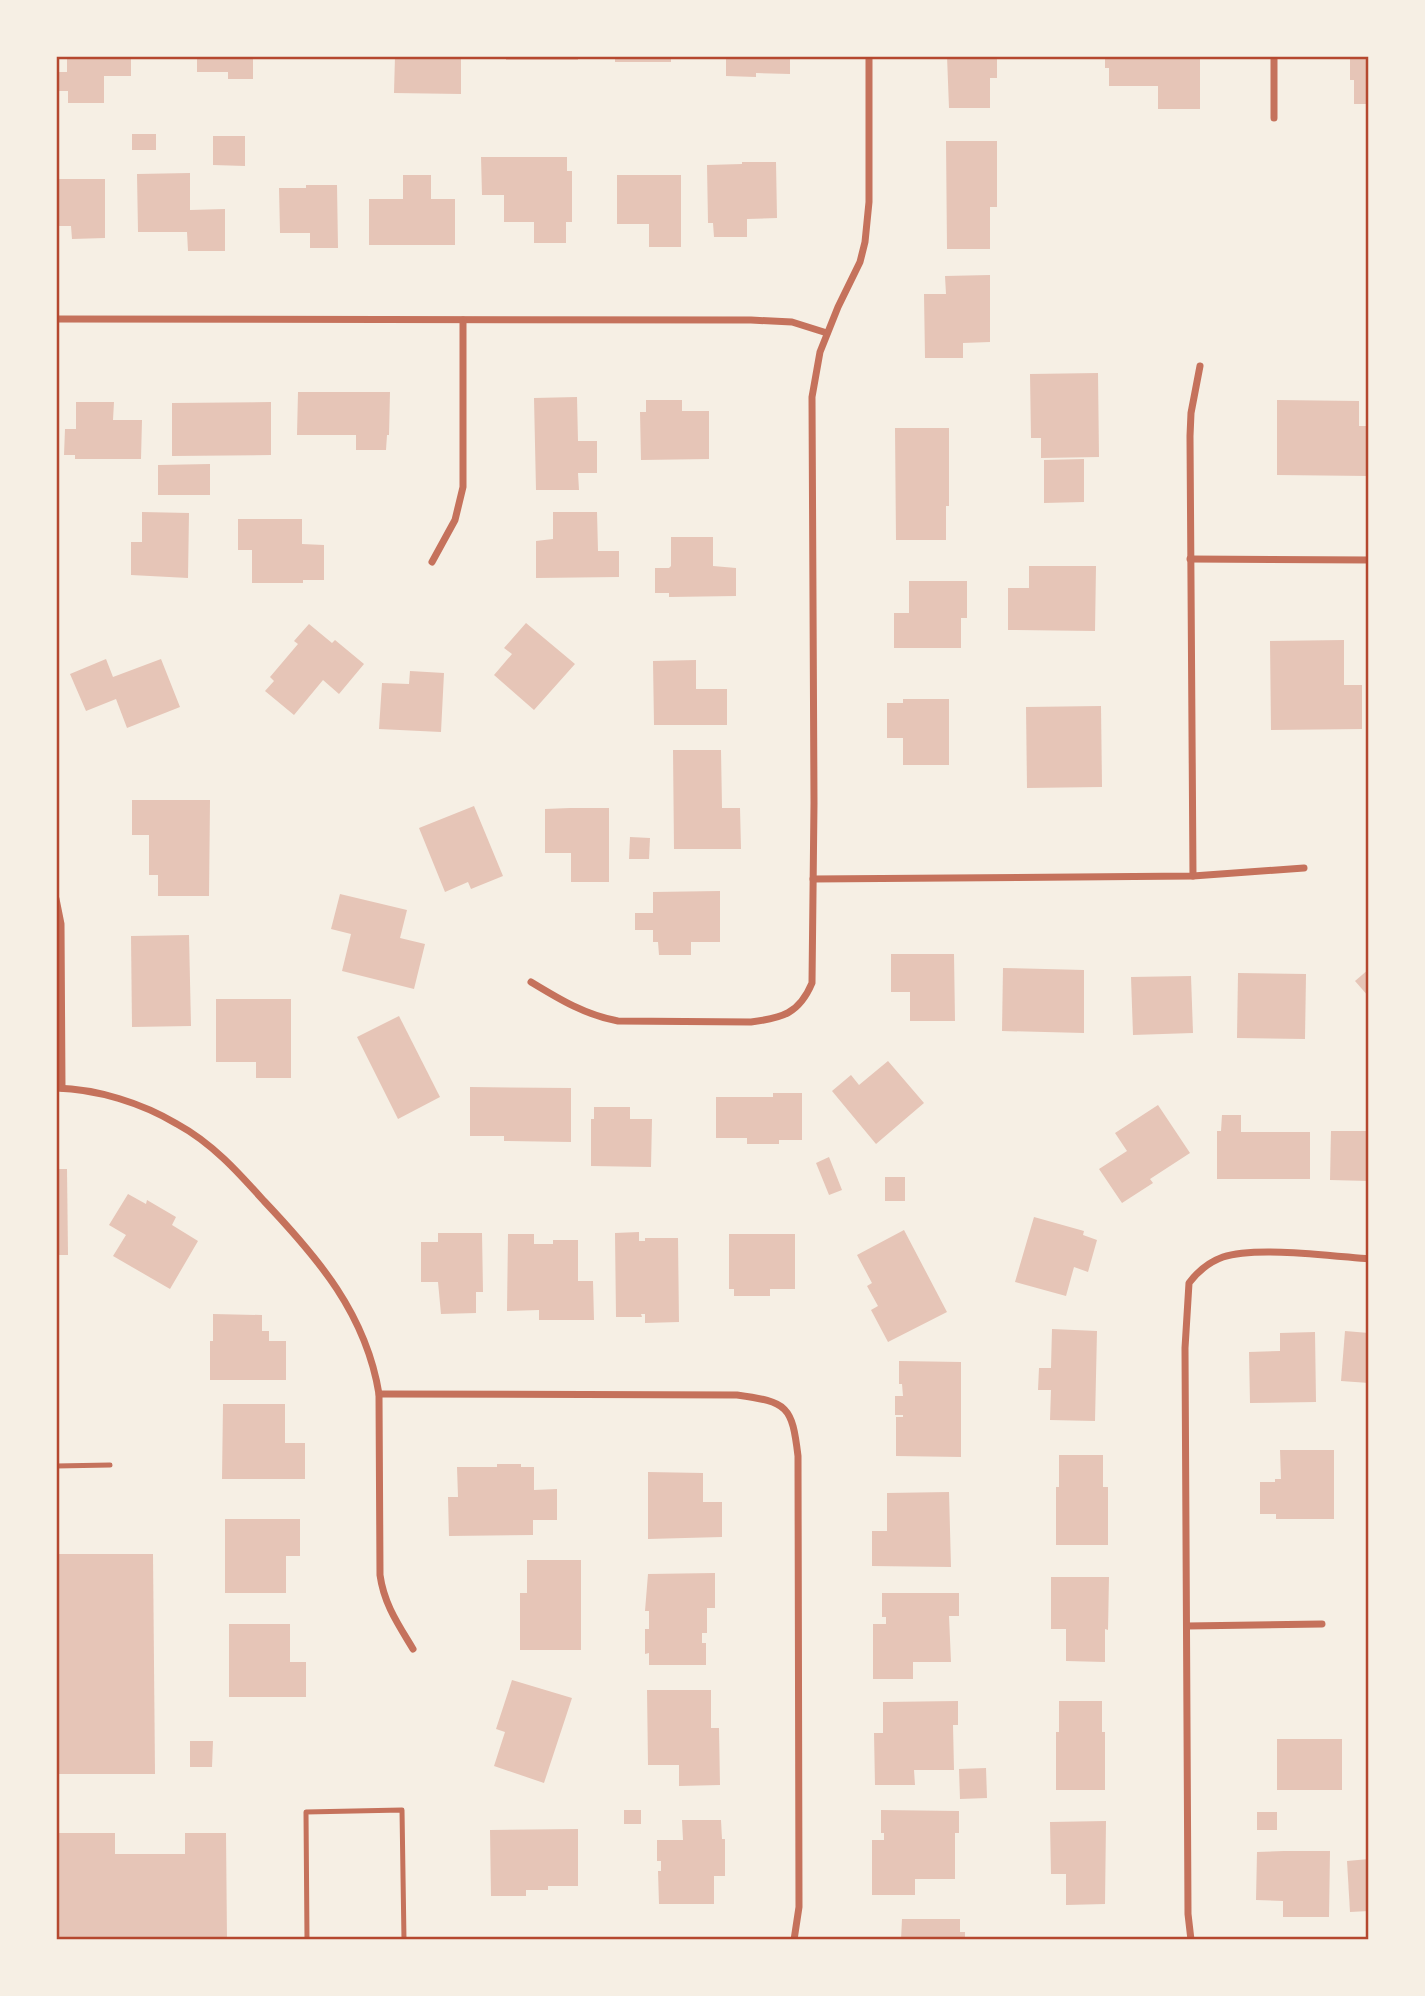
<svg xmlns="http://www.w3.org/2000/svg" width="1425" height="1996" viewBox="0 0 1425 1996" font-family="'DM Sans',sans-serif">
  <style>
    .building { fill: #e6c5b7 }
    .lines { fill: none; stroke-linecap: round; stroke-linejoin: round }
    .service { stroke: #c5725c; stroke-width: 5 }
    .minor { stroke: #c5725c; stroke-width: 7 }
    .neatline { fill: none; stroke: #b5482f; stroke-width: 2.5 }
  </style>
  <rect width="100%" height="100%" fill="#f6efe4"/>
  <g class="building">
    <path d="M67,56H131V76H104V103H68V91H56V72H67Z"/>
    <path d="M197,56H253V79H228V72H197Z"/>
    <path d="M395,56H461V94L394,93Z"/>
    <rect x="506" y="56" width="72" height="4"/>
    <rect x="615" y="56" width="56" height="6"/>
    <path d="M726,56H790V74L756,73V77L726,76Z"/>
    <path d="M947,56H997V78H990V108H949Z"/>
    <path d="M1105,56H1200V109H1158V86H1109V68H1105Z"/>
    <path d="M1350,56H1369V104H1354V80H1350Z"/>
    <rect x="132" y="134" width="24" height="16"/>
    <path d="M213,136H245V166L213,165Z"/>
    <path d="M946,141H997V207H990V249H947Z"/>
    <path d="M481,157H567V171H572V222H566V243H534V222H504V195H482Z"/>
    <path d="M742,162H776L777,218L747,219V237H714L713,223H708L707,165L742,164Z"/>
    <path d="M190,173V210L225,209V251H188L187,232H138L137,174Z"/>
    <path d="M403,175H431V199H455V245H369V199H403Z"/>
    <path d="M617,175H681V247H649V224H617Z"/>
    <path d="M56,179H105V238L72,239L71,226H56Z"/>
    <path d="M306,185H337L338,248H310V233H280L279,188H306Z"/>
    <path d="M990,275V342L963,343V358H925L924,294H946L945,276Z"/>
    <path d="M1098,373L1099,457L1041,458V438H1031L1030,374Z"/>
    <path d="M298,392H390L389,435H387L386,450H356V435H297Z"/>
    <path d="M577,397L578,441H597V473H578L579,490H536L534,398Z"/>
    <path d="M646,400H682V411H709V459L641,460L640,412H646Z"/>
    <path d="M1277,400L1359,401V426H1369V476L1277,475Z"/>
    <path d="M76,402H114L113,420H142L141,459H75V455H64L65,429H76Z"/>
    <path d="M271,402V455L172,456V403Z"/>
    <path d="M895,428H949V506H946V540H896Z"/>
    <path d="M1084,459V502L1044,503V460Z"/>
    <path d="M210,464V495H158V465Z"/>
    <path d="M142,512L189,513L188,578L131,575V542H142Z"/>
    <path d="M553,512H597L598,551H619V577L536,578V541L553,539Z"/>
    <path d="M238,519H302V544L324,545V580H303V583H252V550H238Z"/>
    <path d="M671,537H713V566L736,568V596L669,597V593H655V568H669L671,566Z"/>
    <path d="M1029,566H1096L1095,631L1008,630V588H1029Z"/>
    <path d="M909,581H967V618H961V648H894V613H909Z"/>
    <path d="M526,623L575,664L534,710L494,675L512,654L504,648Z"/>
    <path d="M309,624L332,643L335,640L364,664L339,694L323,680L294,715L265,691L274,681L270,677L298,644L294,641Z"/>
    <path d="M1344,640V685H1362V729L1271,730L1270,641Z"/>
    <path d="M106,659L113,677L161,659L180,707L127,728L116,699L86,711L70,674Z"/>
    <path d="M696,660V689H727V725H654L653,661Z"/>
    <path d="M410,671L444,673L441,732L379,729L382,683L409,684Z"/>
    <path d="M903,699H949V765H903V738H887V703H903Z"/>
    <path d="M1101,706L1102,787L1027,788L1026,707Z"/>
    <path d="M673,750H721L722,808H740L741,849H674Z"/>
    <path d="M132,800H210L209,896H158V875H149V835H132Z"/>
    <path d="M474,806L503,876L471,889L468,882L445,892L419,828Z"/>
    <path d="M570,808H609V882H571V853H545V809Z"/>
    <path d="M630,837L650,838L649,859H629Z"/>
    <path d="M720,891V942H691V955H659L658,942H653V930H635V913H653V892Z"/>
    <path d="M340,894L407,910L400,938L425,944L414,989L342,971L351,934L331,929Z"/>
    <path d="M189,935L191,1026L132,1027L131,936Z"/>
    <path d="M891,954H954L955,1021H910V992H891Z"/>
    <path d="M1003,968L1084,970V1033L1002,1031Z"/>
    <path d="M1369,969V997L1355,981Z"/>
    <path d="M1238,973L1306,974L1305,1039L1237,1038Z"/>
    <path d="M1191,976L1193,1033L1133,1035L1131,977Z"/>
    <path d="M216,999H291V1078H256V1062H216Z"/>
    <path d="M399,1016L440,1097L398,1119L357,1037Z"/>
    <path d="M888,1061L924,1103L876,1144L832,1091L851,1075L859,1085Z"/>
    <path d="M470,1087L571,1088V1142L504,1141V1136H470Z"/>
    <path d="M773,1093H802V1140H779V1144H747V1138H716V1097H773Z"/>
    <path d="M1158,1105L1190,1153L1150,1179L1153,1183L1122,1203L1099,1169L1127,1151L1115,1133Z"/>
    <path d="M594,1107H630V1119H652L651,1167L591,1166V1119H594Z"/>
    <path d="M1222,1115H1241V1132H1310V1179H1217V1131H1221Z"/>
    <path d="M1331,1131H1369V1181L1330,1180Z"/>
    <path d="M829,1157L842,1190L829,1195L816,1163Z"/>
    <path d="M56,1169H67L68,1255H56Z"/>
    <rect x="885" y="1177" width="20" height="24"/>
    <path d="M128,1194L146,1204L147,1200L176,1217L172,1225L198,1241L170,1289L113,1256L126,1235L109,1225Z"/>
    <path d="M1034,1217L1084,1231L1083,1235L1097,1240L1088,1272L1074,1267L1066,1296L1015,1282Z"/>
    <path d="M904,1230L947,1312L888,1342L871,1310L878,1306L867,1286L872,1283L857,1255Z"/>
    <path d="M639,1232V1241H645V1238H678L679,1322L645,1323V1314H641L642,1317H616L615,1233Z"/>
    <path d="M438,1233H482L483,1292H476V1313L441,1314L438,1282H421V1242H438Z"/>
    <path d="M508,1234H534V1244H553V1240H578V1281H593L594,1320H539V1310L507,1311Z"/>
    <path d="M729,1234H795V1289H770V1296H734V1289H729Z"/>
    <path d="M213,1314L262,1315V1331H269V1341H286V1380H210V1341H213Z"/>
    <path d="M1052,1329L1097,1331L1095,1421L1050,1420L1051,1390H1038L1039,1368H1051Z"/>
    <path d="M1345,1331L1369,1333V1383L1341,1381Z"/>
    <path d="M1315,1332L1316,1402L1250,1403L1249,1352L1280,1351V1333Z"/>
    <path d="M899,1361L961,1362V1457L896,1456V1417H903V1415H895V1396H903L902,1384H899Z"/>
    <path d="M223,1404H285V1443H305V1479H222Z"/>
    <path d="M1280,1450H1334V1519H1276V1514H1260V1482H1275V1479H1281Z"/>
    <path d="M1059,1455H1103V1487H1108V1545H1056V1487H1059Z"/>
    <path d="M497,1464H521V1467H534V1490L557,1489V1520H533V1535L449,1536L448,1497H458L457,1467H497Z"/>
    <path d="M648,1472L703,1473V1502H722V1537L648,1539Z"/>
    <path d="M949,1492L951,1567L872,1566V1531H887V1493Z"/>
    <path d="M225,1519H300V1556H286V1593H225Z"/>
    <path d="M56,1554H153L155,1774H56Z"/>
    <path d="M527,1560H581V1650H520V1593H527Z"/>
    <path d="M715,1573V1608H707V1633H702V1643H706V1665H649V1653L645,1654V1629H649V1611H645L648,1574Z"/>
    <path d="M1051,1577H1109L1108,1630L1105,1629V1662L1066,1661V1629H1051Z"/>
    <path d="M882,1593H959V1616H949L951,1662H913V1679H873V1624H886V1617H882Z"/>
    <path d="M229,1624H290V1662H306V1697H229Z"/>
    <path d="M512,1680L572,1698L544,1783L494,1766L505,1732L496,1729Z"/>
    <path d="M647,1690H711V1728H719L720,1785L679,1786V1765H648Z"/>
    <path d="M958,1701V1725H953L954,1770H914L915,1785H875L874,1733H883V1702Z"/>
    <path d="M1059,1701H1102V1732H1105V1790H1056V1732H1059Z"/>
    <rect x="1277" y="1739" width="65" height="51"/>
    <path d="M190,1741H213L212,1767H190Z"/>
    <path d="M986,1768L987,1798L960,1799L959,1769Z"/>
    <rect x="624" y="1810" width="17" height="14"/>
    <path d="M881,1810L959,1811V1833H955V1879H915V1895H872V1840H884V1833H881Z"/>
    <rect x="1257" y="1812" width="20" height="18"/>
    <path d="M682,1820H721L722,1839H725V1876H714V1904H659L658,1871H661V1861H657V1840H683Z"/>
    <path d="M1106,1821L1105,1904L1066,1905V1874H1051L1050,1822Z"/>
    <path d="M578,1829V1886H548V1890H526V1896H491L490,1830Z"/>
    <path d="M56,1833H115V1854H185V1833H226L227,1940H56Z"/>
    <path d="M1284,1851H1330L1329,1917H1283V1901L1256,1900L1257,1852Z"/>
    <path d="M1369,1859V1911L1350,1912L1347,1861Z"/>
    <path d="M902,1919H960V1932H965V1940H901Z"/>
  </g>
  <g class="lines">
    <g class="service">
      <path d="M56,1466L110,1465"/>
      <path d="M307,1940L306,1812L402,1810L404,1940"/>
    </g>
    <g class="minor">
      <path d="M1274,56V118"/>
      <path d="M56,319L751,320L792,322L827,333"/>
      <path d="M1190,559L1369,560"/>
      <path d="M432,562L455,520L463,487V320"/>
      <path d="M1193,876L1190,436L1191,413L1200,366"/>
      <path d="M813,879L1193,876L1304,868"/>
      <path d="M56,899L61,924L62,1088"/>
      <path d="M531,982C559,999 585,1015 618,1021L751,1022C782,1018 799,1014 812,983L814,803L812,397L820,352L838,307L860,262L865,242L869,202V56"/>
      <path d="M56,1088C97,1089 142,1103 177,1124C212,1143 238,1172 264,1201C318,1258 366,1314 379,1394L380,1575C384,1604 398,1624 413,1649"/>
      <path d="M379,1394L737,1395C788,1402 792,1406 798,1456L799,1907L794,1940"/>
      <path d="M1187,1626L1322,1624"/>
      <path d="M1191,1940L1188,1914L1185,1348L1189,1283C1198,1271 1209,1262 1223,1257C1256,1246 1332,1256 1369,1259"/>
    </g>
  </g>
  <rect width="1425" height="1996" fill="none" stroke="#f6efe4" stroke-width="116"/>
  <rect x="58" y="58" width="1309" height="1880" class="neatline"/>
</svg>
